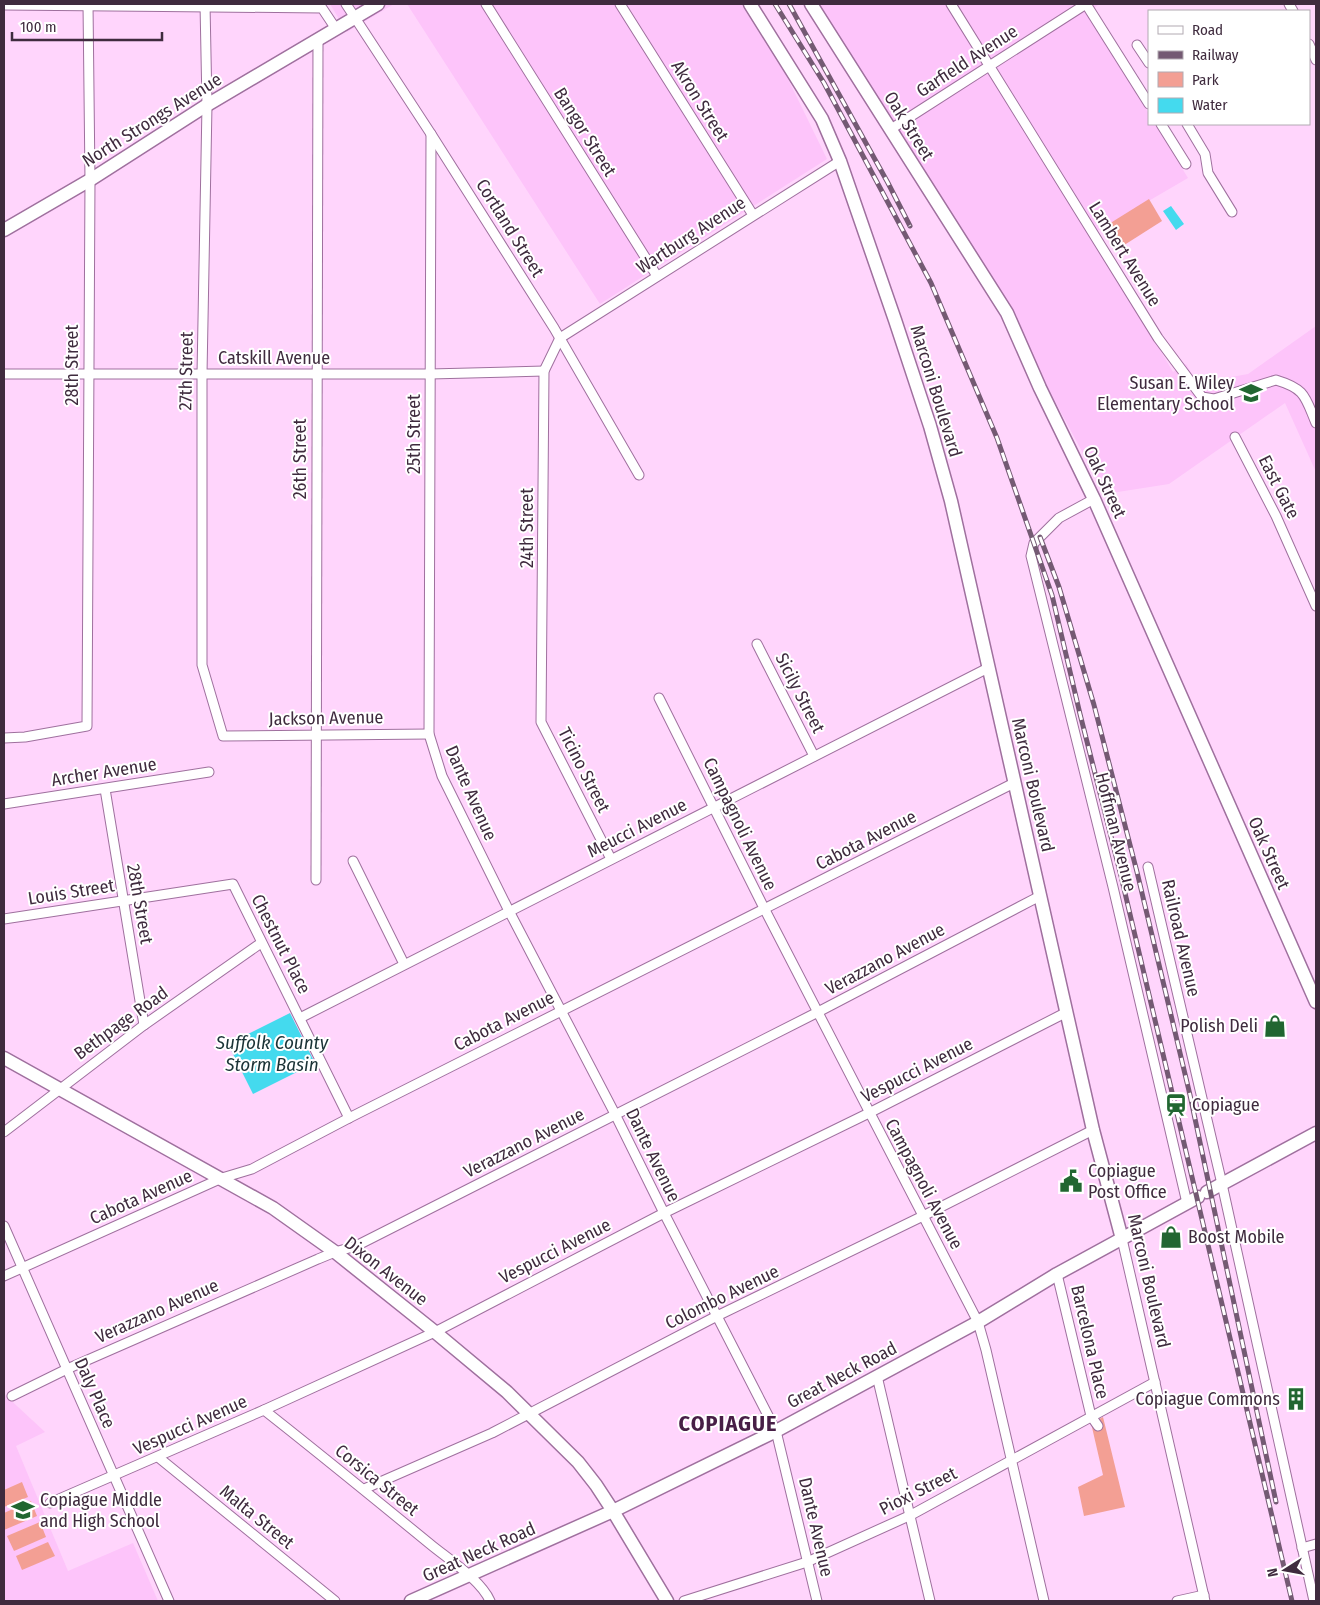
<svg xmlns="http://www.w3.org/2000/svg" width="1320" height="1605" viewBox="0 0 1320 1605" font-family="'Fira Sans Condensed',sans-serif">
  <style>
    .built { fill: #fdc4fa }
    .green { fill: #f39f94 }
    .water { fill: #44daee }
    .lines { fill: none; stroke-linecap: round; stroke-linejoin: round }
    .street-casing { stroke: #9f709e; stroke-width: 11 }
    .secondary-casing { stroke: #9f709e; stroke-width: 15 }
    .street { stroke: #fff; stroke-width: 9 }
    .secondary { stroke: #fff; stroke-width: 12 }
    .rail-casing { stroke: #745a73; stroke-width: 5 }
    .rail { stroke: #fff; stroke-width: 3; stroke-dasharray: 9; stroke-linecap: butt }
    .labels { text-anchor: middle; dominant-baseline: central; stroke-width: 4; stroke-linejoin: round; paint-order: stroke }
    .street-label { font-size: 18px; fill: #3f2b3e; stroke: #fff }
    .poi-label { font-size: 18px; fill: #3f2b3e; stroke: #fff; text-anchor: start }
    .water-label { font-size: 19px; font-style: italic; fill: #1b3337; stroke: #fff }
    .district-label { font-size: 22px; font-weight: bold; letter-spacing: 1px; fill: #471e46; stroke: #fff }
  </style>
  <rect width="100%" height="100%" fill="#ffd5fc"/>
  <g class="built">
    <path d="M330,4H394L347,32Z"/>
    <path d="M407,4H741L787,77L827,159L600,304Z"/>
    <path d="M808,4H1100L1086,13L1149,114V124H1155L1188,178L1092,234L1173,372L1186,364L1197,383L1248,374L1316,326V472L1285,403L1169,484L1105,494L1004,307Z"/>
    <path d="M4,1394L45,1432L16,1446L68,1571L133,1543L158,1601H4Z"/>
  </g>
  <g class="green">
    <path d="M1149,199L1162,221L1118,249L1104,227Z"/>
    <path d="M1103,1417L1125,1507L1084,1516L1078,1487L1103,1475L1091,1423Z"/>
    <path d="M22,1482L28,1497L4,1507V1490Z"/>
    <path d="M31,1501L37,1516L4,1530V1513Z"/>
    <path d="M40,1522L46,1537L14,1551L7,1536Z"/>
    <path d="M48,1542L55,1556L22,1570L16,1556Z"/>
  </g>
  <g class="water">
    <path d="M1171,206L1184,224L1176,230L1163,211Z"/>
    <path d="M290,1013L315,1063L253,1094L228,1044Z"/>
  </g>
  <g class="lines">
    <defs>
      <g id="street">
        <path d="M205,4L207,105L202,374V665L223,736L429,734"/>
        <path d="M346,4L431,134L554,328L639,475"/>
        <path d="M486,4L657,276"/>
        <path d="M620,4L753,215"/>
        <path d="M951,4L1158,338L1202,397L1214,399L1276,380C1306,389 1305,397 1316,423"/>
        <path d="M1086,4L1149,104"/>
        <path d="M1289,4L1293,11"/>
        <path d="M4,5C110,5 216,8 322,8L336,29"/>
        <path d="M1309,44L1316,60"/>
        <path d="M1137,45L1149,63"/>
        <path d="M1161,124L1186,164"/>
        <path d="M1187,124L1205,154L1208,173L1232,212"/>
        <path d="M891,129L1086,4"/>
        <path d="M431,134L429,734L442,776L509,911L615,1114L664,1213L776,1431L817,1601"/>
        <path d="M4,374H430L544,371"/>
        <path d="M1235,437L1276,516L1316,606"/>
        <path d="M1094,499L1059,518L1034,543L1031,556L1113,887L1187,1203"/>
        <path d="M757,644L814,756"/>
        <path d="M659,698L765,910L978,1322L986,1350L1044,1601"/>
        <path d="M4,738L25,737L87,726L90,180L88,4"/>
        <path d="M105,789L144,1025"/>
        <path d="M4,804L209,772"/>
        <path d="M611,859L541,722L544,371L560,338L840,161"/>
        <path d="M353,861L404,964"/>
        <path d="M1148,867L1222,1184L1314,1601"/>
        <path d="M316,880L318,39"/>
        <path d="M4,919L233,884L349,1118"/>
        <path d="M300,1018L988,668"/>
        <path d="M4,1132L144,1025L261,943"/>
        <path d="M4,1226L169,1601"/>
        <path d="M1122,1239L1205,1601"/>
        <path d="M1057,1274L1091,1416L1098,1426"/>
        <path d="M4,1276L222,1178L252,1169L349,1118L1014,783"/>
        <path d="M877,1376L930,1601"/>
        <path d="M12,1396L67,1369L318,1259L335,1252L356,1246L818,1012L1040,896"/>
        <path d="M264,1410C320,1454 375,1499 430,1544C448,1559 481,1580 490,1601"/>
        <path d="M158,1457L335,1601"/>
        <path d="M364,1489L492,1433L717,1316L923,1216L1093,1130"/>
        <path d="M50,1503L264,1410L435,1332L664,1213L869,1113L1067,1012"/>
        <path d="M1302,1548L1316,1544"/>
        <path d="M684,1601L807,1562L911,1515L1155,1382"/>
        <path d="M1177,1601L1204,1595"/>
      </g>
      <g id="secondary">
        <path d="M750,4L822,119L840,161L895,320L930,426L951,501L1093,1130L1122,1239"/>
        <path d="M811,4L1007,313L1040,388L1094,499L1316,1002"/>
        <path d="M4,230L90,180L207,105L378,4"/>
        <path d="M4,1058L273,1208L335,1252L435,1332L507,1392L578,1462L596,1485L613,1511L667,1601"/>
        <path d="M1207,1192L1316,1133"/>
        <path d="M411,1601L613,1511L776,1431L978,1322L1057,1274L1198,1197"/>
      </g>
    </defs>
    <use href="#street" class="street-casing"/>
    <use href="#secondary" class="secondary-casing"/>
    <use href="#street" class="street"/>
    <use href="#secondary" class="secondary"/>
    <defs>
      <g id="rail">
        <path d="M775,4L824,83L931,283L997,438L1052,595L1080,714L1121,876L1292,1601"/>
        <path d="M789,4L888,183L910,226"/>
        <path d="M1040,537L1059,587L1094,705L1137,872L1190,1095L1276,1502"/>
      </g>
    </defs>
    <use href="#rail" class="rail-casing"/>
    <use href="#rail" class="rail"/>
  </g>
  <defs>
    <symbol id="school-bare" viewBox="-9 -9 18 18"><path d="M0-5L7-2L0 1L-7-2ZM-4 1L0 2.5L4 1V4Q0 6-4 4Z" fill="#216631" stroke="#fff" stroke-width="2.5" paint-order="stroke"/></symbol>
    <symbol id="shop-bare" viewBox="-9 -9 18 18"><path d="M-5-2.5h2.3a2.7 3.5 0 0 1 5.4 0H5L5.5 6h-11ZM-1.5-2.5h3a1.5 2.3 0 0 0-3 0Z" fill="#216631" stroke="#fff" stroke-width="2.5" paint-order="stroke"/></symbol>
    <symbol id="station-bare" viewBox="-9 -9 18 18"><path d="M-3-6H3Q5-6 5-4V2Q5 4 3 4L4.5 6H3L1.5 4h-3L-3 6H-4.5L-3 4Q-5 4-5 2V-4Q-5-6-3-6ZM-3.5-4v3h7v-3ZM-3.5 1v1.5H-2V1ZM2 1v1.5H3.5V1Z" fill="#216631" stroke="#fff" stroke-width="2.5" paint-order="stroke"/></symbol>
    <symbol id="civic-bare" viewBox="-9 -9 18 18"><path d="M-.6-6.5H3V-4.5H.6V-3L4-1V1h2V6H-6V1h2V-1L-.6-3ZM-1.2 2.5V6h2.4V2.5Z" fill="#216631" stroke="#fff" stroke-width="2.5" paint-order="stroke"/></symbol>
    <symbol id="building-bare" viewBox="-9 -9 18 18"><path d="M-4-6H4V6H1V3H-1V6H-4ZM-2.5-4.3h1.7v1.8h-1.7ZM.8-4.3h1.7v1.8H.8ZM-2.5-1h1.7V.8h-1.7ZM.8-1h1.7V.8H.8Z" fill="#216631" stroke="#fff" stroke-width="2.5" paint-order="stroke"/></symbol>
  </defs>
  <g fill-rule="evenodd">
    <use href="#school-bare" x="1235" y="377" width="32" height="32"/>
    <use href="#shop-bare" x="1259" y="1010" width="32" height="32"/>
    <use href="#station-bare" x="1160" y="1089" width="32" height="32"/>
    <use href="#civic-bare" x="1055" y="1165" width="32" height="32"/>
    <use href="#shop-bare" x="1155" y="1221" width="32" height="32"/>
    <use href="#building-bare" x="1280" y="1383" width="32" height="32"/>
    <use href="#school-bare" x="7" y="1494" width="32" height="32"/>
  </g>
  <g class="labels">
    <g class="street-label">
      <text transform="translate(967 61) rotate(-33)">Garfield Avenue</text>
      <text transform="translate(700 101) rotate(58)">Akron Street</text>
      <text transform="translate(152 120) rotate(-32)">North Strongs Avenue</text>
      <text transform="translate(909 126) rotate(58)">Oak Street</text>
      <text transform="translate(585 132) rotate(58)">Bangor Street</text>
      <text transform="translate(510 228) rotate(58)">Cortland Street</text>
      <text transform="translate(691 235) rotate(-33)">Wartburg Avenue</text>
      <text transform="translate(1125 254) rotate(58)">Lambert Avenue</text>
      <text x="274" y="358">Catskill Avenue</text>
      <text transform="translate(72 365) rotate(-90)">28th Street</text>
      <text transform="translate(186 371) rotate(-89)">27th Street</text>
      <text transform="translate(936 391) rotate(73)">Marconi Boulevard</text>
      <text transform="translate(414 434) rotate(-90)">25th Street</text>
      <text transform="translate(300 459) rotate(-90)">26th Street</text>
      <text transform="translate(1105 482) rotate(65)">Oak Street</text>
      <text transform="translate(1279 487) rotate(63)">East Gate</text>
      <text transform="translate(527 528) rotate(-90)">24th Street</text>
      <text transform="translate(800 693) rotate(63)">Sicily Street</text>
      <text transform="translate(326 718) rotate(-1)">Jackson Avenue</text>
      <text transform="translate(584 770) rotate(63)">Ticino Street</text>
      <text transform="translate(104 772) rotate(-9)">Archer Avenue</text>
      <text transform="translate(1033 785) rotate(77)">Marconi Boulevard</text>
      <text transform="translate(471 793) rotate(66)">Dante Avenue</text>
      <text transform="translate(740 824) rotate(64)">Campagnoli Avenue</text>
      <text transform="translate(637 828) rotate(-27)">Meucci Avenue</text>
      <text transform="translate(1116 832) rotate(76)">Hoffman Avenue</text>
      <text transform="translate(866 840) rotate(-27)">Cabota Avenue</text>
      <text transform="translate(1269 853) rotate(66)">Oak Street</text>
      <text transform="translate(71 892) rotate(-9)">Louis Street</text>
      <text transform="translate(140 904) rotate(80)">28th Street</text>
      <text transform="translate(1181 938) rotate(77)">Railroad Avenue</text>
      <text transform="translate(281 944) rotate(63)">Chestnut Place</text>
      <text transform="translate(885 959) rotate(-28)">Verazzano Avenue</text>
      <text transform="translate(504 1021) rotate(-27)">Cabota Avenue</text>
      <text transform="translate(121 1023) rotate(-36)">Bethpage Road</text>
      <text transform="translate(917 1070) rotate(-27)">Vespucci Avenue</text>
      <text transform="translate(524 1143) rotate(-27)">Verazzano Avenue</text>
      <text transform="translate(653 1155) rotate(64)">Dante Avenue</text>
      <text transform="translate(924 1184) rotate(62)">Campagnoli Avenue</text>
      <text transform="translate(141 1197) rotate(-24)">Cabota Avenue</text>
      <text transform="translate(555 1251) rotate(-27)">Vespucci Avenue</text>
      <text transform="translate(386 1271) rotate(38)">Dixon Avenue</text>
      <text transform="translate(1149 1281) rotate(77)">Marconi Boulevard</text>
      <text transform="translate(722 1297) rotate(-26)">Colombo Avenue</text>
      <text transform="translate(157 1311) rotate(-24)">Verazzano Avenue</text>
      <text transform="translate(1090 1342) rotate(77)">Barcelona Place</text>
      <text transform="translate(842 1375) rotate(-28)">Great Neck Road</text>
      <text transform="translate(95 1393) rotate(66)">Daly Place</text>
      <text transform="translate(190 1425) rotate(-24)">Vespucci Avenue</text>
      <text transform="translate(377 1480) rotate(39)">Corsica Street</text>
      <text transform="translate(918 1491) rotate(-27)">Pioxi Street</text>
      <text transform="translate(257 1517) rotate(39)">Malta Street</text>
      <text transform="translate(816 1527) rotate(77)">Dante Avenue</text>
      <text transform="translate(479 1552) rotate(-24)">Great Neck Road</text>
    </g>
    <g class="poi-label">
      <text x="1234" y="383" text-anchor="end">Susan E. Wiley<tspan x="1234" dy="21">Elementary School</tspan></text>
      <text x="1258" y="1026" text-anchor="end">Polish Deli</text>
      <text x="1192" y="1105">Copiague</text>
      <text x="1088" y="1171">Copiague<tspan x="1088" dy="21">Post Office</tspan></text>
      <text x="1188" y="1237">Boost Mobile</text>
      <text x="1280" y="1399" text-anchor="end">Copiague Commons</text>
      <text x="40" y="1500">Copiague Middle<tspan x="40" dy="21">and High School</tspan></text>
    </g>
    <g class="water-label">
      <text x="272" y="1042">Suffolk County<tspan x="272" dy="22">Storm Basin</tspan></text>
    </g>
    <g class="district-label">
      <text x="728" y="1423">COPIAGUE</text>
    </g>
  </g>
  <rect width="1320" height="1605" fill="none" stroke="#3f2b3e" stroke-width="10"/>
  <rect x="1148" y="10" width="162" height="115" fill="#ffffff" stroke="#b2aab2"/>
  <rect x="1158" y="26" width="25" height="8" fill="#ffffff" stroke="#b2aab2"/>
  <text x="1192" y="35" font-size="15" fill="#3f2b3e">Road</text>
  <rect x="1158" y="51" width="25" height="8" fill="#745a73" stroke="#b2aab2"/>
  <text x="1192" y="60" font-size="15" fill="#3f2b3e">Railway</text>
  <rect x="1158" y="72" width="25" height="15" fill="#f39f94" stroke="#b2aab2"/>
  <text x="1192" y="85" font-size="15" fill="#3f2b3e">Park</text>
  <rect x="1158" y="98" width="25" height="15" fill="#44daee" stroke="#b2aab2"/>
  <text x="1192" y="110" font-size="15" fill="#3f2b3e">Water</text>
  <g transform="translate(1285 1570) rotate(259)" stroke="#ffffff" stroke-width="4" paint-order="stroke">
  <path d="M0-4L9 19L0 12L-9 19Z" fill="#3f2b3e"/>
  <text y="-8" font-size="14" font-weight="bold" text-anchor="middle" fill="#3f2b3e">N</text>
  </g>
  <path d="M12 32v8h150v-8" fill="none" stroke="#3f2b3e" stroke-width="2.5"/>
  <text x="20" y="32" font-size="15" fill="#3f2b3e" stroke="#ffffff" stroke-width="4" paint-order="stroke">100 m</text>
</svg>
